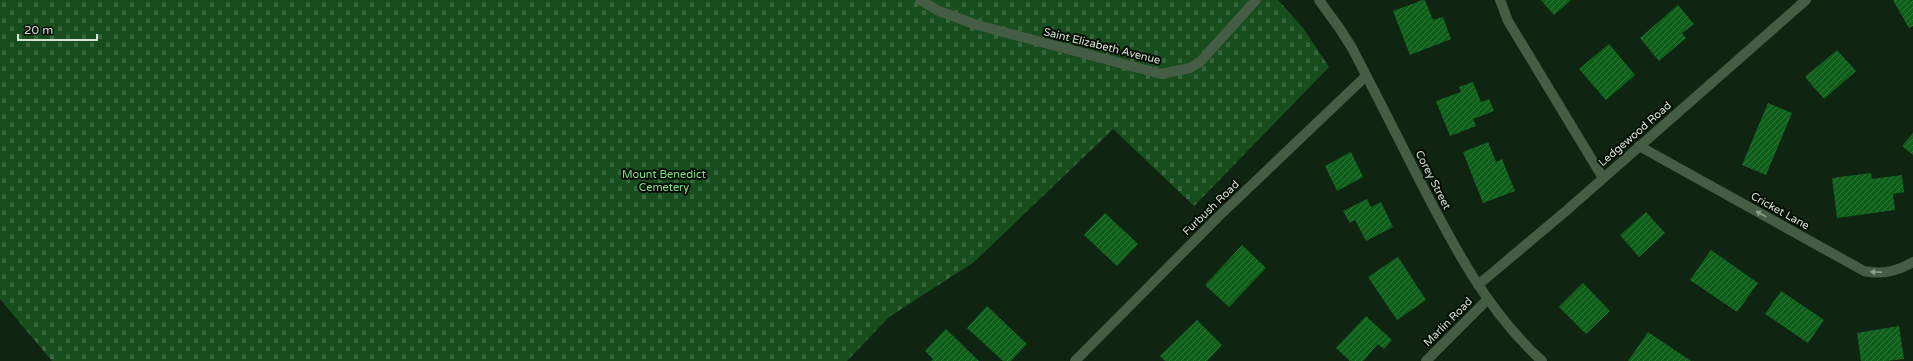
<svg xmlns="http://www.w3.org/2000/svg" width="1913" height="361" viewBox="0 0 1913 361" font-family="'Varela Round',sans-serif">
  <style>
    .cemetery { fill: url(#cemetery-stones) }
    .building { fill: url(#building-hatch) }
    .lines { fill: none; stroke-linecap: round; stroke-linejoin: round }
    .minor { stroke: #455c45; stroke-width: 10 }
    .oneway { fill: #8d9f8c }
    .labels { text-anchor: middle; dominant-baseline: central; stroke-width: 4; stroke-linejoin: round; paint-order: stroke }
    .street-label { font-size: 11px; fill: #d5e2d4; stroke: #040c04 }
    .park-label { font-size: 11px; fill: #83e487; stroke: #040c04 }
  </style>
  <defs>
    <pattern id="cemetery-stones" width="16" height="16" patternUnits="userSpaceOnUse"><rect width="16" height="16" fill="#184e1d"/><path d="M2 7V4a2 2 0 0 1 4 0v3zM10 15v-3a2 2 0 0 1 4 0v3z" fill="#39673d"/></pattern>
    <pattern id="building-hatch" width="6" height="6" patternUnits="userSpaceOnUse"><rect width="6" height="6" fill="#0e601b"/><path d="M-1 1l2-2M0 6l6-6M5 7l2-2" fill="none" stroke="#30763b"/></pattern>
  </defs>
  <rect width="100%" height="100%" fill="#102511"/>
  <path class="cemetery" d="M0,0H1278L1303,28L1329,67L1194,206L1113,129L974,262L889,317L847,361H52L0,299Z"/>
  <g class="building">
    <path d="M1423,0H1425L1433,20L1443,17L1451,39L1410,55L1393,11Z"/>
    <path d="M1541,0H1571L1554,15Z"/>
    <path d="M1893,0H1913V26L1909,28Z"/>
    <path d="M1678,5L1694,24L1682,33L1686,38L1659,61L1640,38Z"/>
    <path d="M1609,44L1635,75L1606,100L1579,69Z"/>
    <path d="M1837,50L1856,71L1824,99L1805,77Z"/>
    <path d="M1473,82L1481,102L1489,99L1494,111L1473,119L1476,126L1450,136L1436,101L1461,92L1459,87Z"/>
    <path d="M1768,103L1792,113L1766,175L1742,165Z"/>
    <path d="M1913,133V155L1902,146Z"/>
    <path d="M1488,142L1496,162L1502,159L1515,191L1483,203L1463,152Z"/>
    <path d="M1351,152L1363,177L1337,191L1325,166Z"/>
    <path d="M1871,173L1872,179L1902,175L1904,192L1893,194L1895,210L1837,218L1832,178Z"/>
    <path d="M1367,199L1371,207L1381,202L1393,227L1366,241L1355,220L1350,223L1343,211Z"/>
    <path d="M1646,212L1665,233L1639,257L1620,235Z"/>
    <path d="M1105,213L1138,244L1117,266L1084,235Z"/>
    <path d="M1242,245L1266,268L1229,307L1205,285Z"/>
    <path d="M1711,250L1758,283L1737,312L1690,280Z"/>
    <path d="M1398,257L1426,300L1397,320L1368,277Z"/>
    <path d="M1583,283L1610,311L1586,334L1559,307Z"/>
    <path d="M1781,291L1824,320L1808,343L1765,314Z"/>
    <path d="M987,306L1027,344L1011,361H1003L967,328Z"/>
    <path d="M1366,316L1392,340L1384,349L1378,344L1363,361H1350L1336,348Z"/>
    <path d="M1197,320L1222,345L1207,361H1165L1160,356Z"/>
    <path d="M1899,326L1904,359L1886,361H1861L1857,333Z"/>
    <path d="M946,329L979,361H931L933,359L925,351Z"/>
    <path d="M1648,332L1691,361H1628Z"/>
  </g>
  <g class="lines">
    <g class="minor">
      <path d="M920,0L939,11L977,25L1161,74L1190,68L1200,62L1256,0"/>
      <path d="M1319,0L1340,29L1352,48C1375,92 1397,136 1420,181C1453,245 1487,311 1542,361"/>
      <path d="M1500,0L1508,21L1603,178"/>
      <path d="M1639,146L1864,271C1883,275 1897,271 1913,262"/>
      <path d="M1478,285L1566,211L1806,0"/>
      <path d="M1075,361L1218,217L1366,76"/>
      <path d="M1426,361L1488,299"/>
    </g>
  </g>
  <defs><path id="oneway-solid" d="M-6-.8H1V-3.2L6.5 0L1 3.2V.8H-6Z"/></defs>
  <g class="oneway">
    <use href="#oneway-solid" transform="translate(1761 214) rotate(-151)"/>
    <use href="#oneway-solid" transform="translate(1876 272) rotate(-177)"/>
  </g>
  <g class="labels">
    <g class="street-label">
      <text transform="translate(1102 46) rotate(14)">Saint Elizabeth Avenue</text>
      <text transform="translate(1635 134) rotate(-41)">Ledgewood Road</text>
      <text transform="translate(1433 180) rotate(63)">Corey Street</text>
      <text transform="translate(1211 208) rotate(-44)">Furbush Road</text>
      <text transform="translate(1780 211) rotate(29)">Cricket Lane</text>
      <text transform="translate(1448 322) rotate(-45)">Marlin Road</text>
    </g>
    <g class="park-label">
      <text x="664" y="174">Mount Benedict<tspan x="664" dy="13">Cemetery</tspan></text>
    </g>
  </g>
  <path d="M18 34v6h79v-6" fill="none" stroke="#d5e2d4" stroke-width="2"/>
  <text x="24" y="34" font-size="12" fill="#d5e2d4" stroke="#040c04" stroke-width="3" paint-order="stroke">20 m</text>
</svg>
